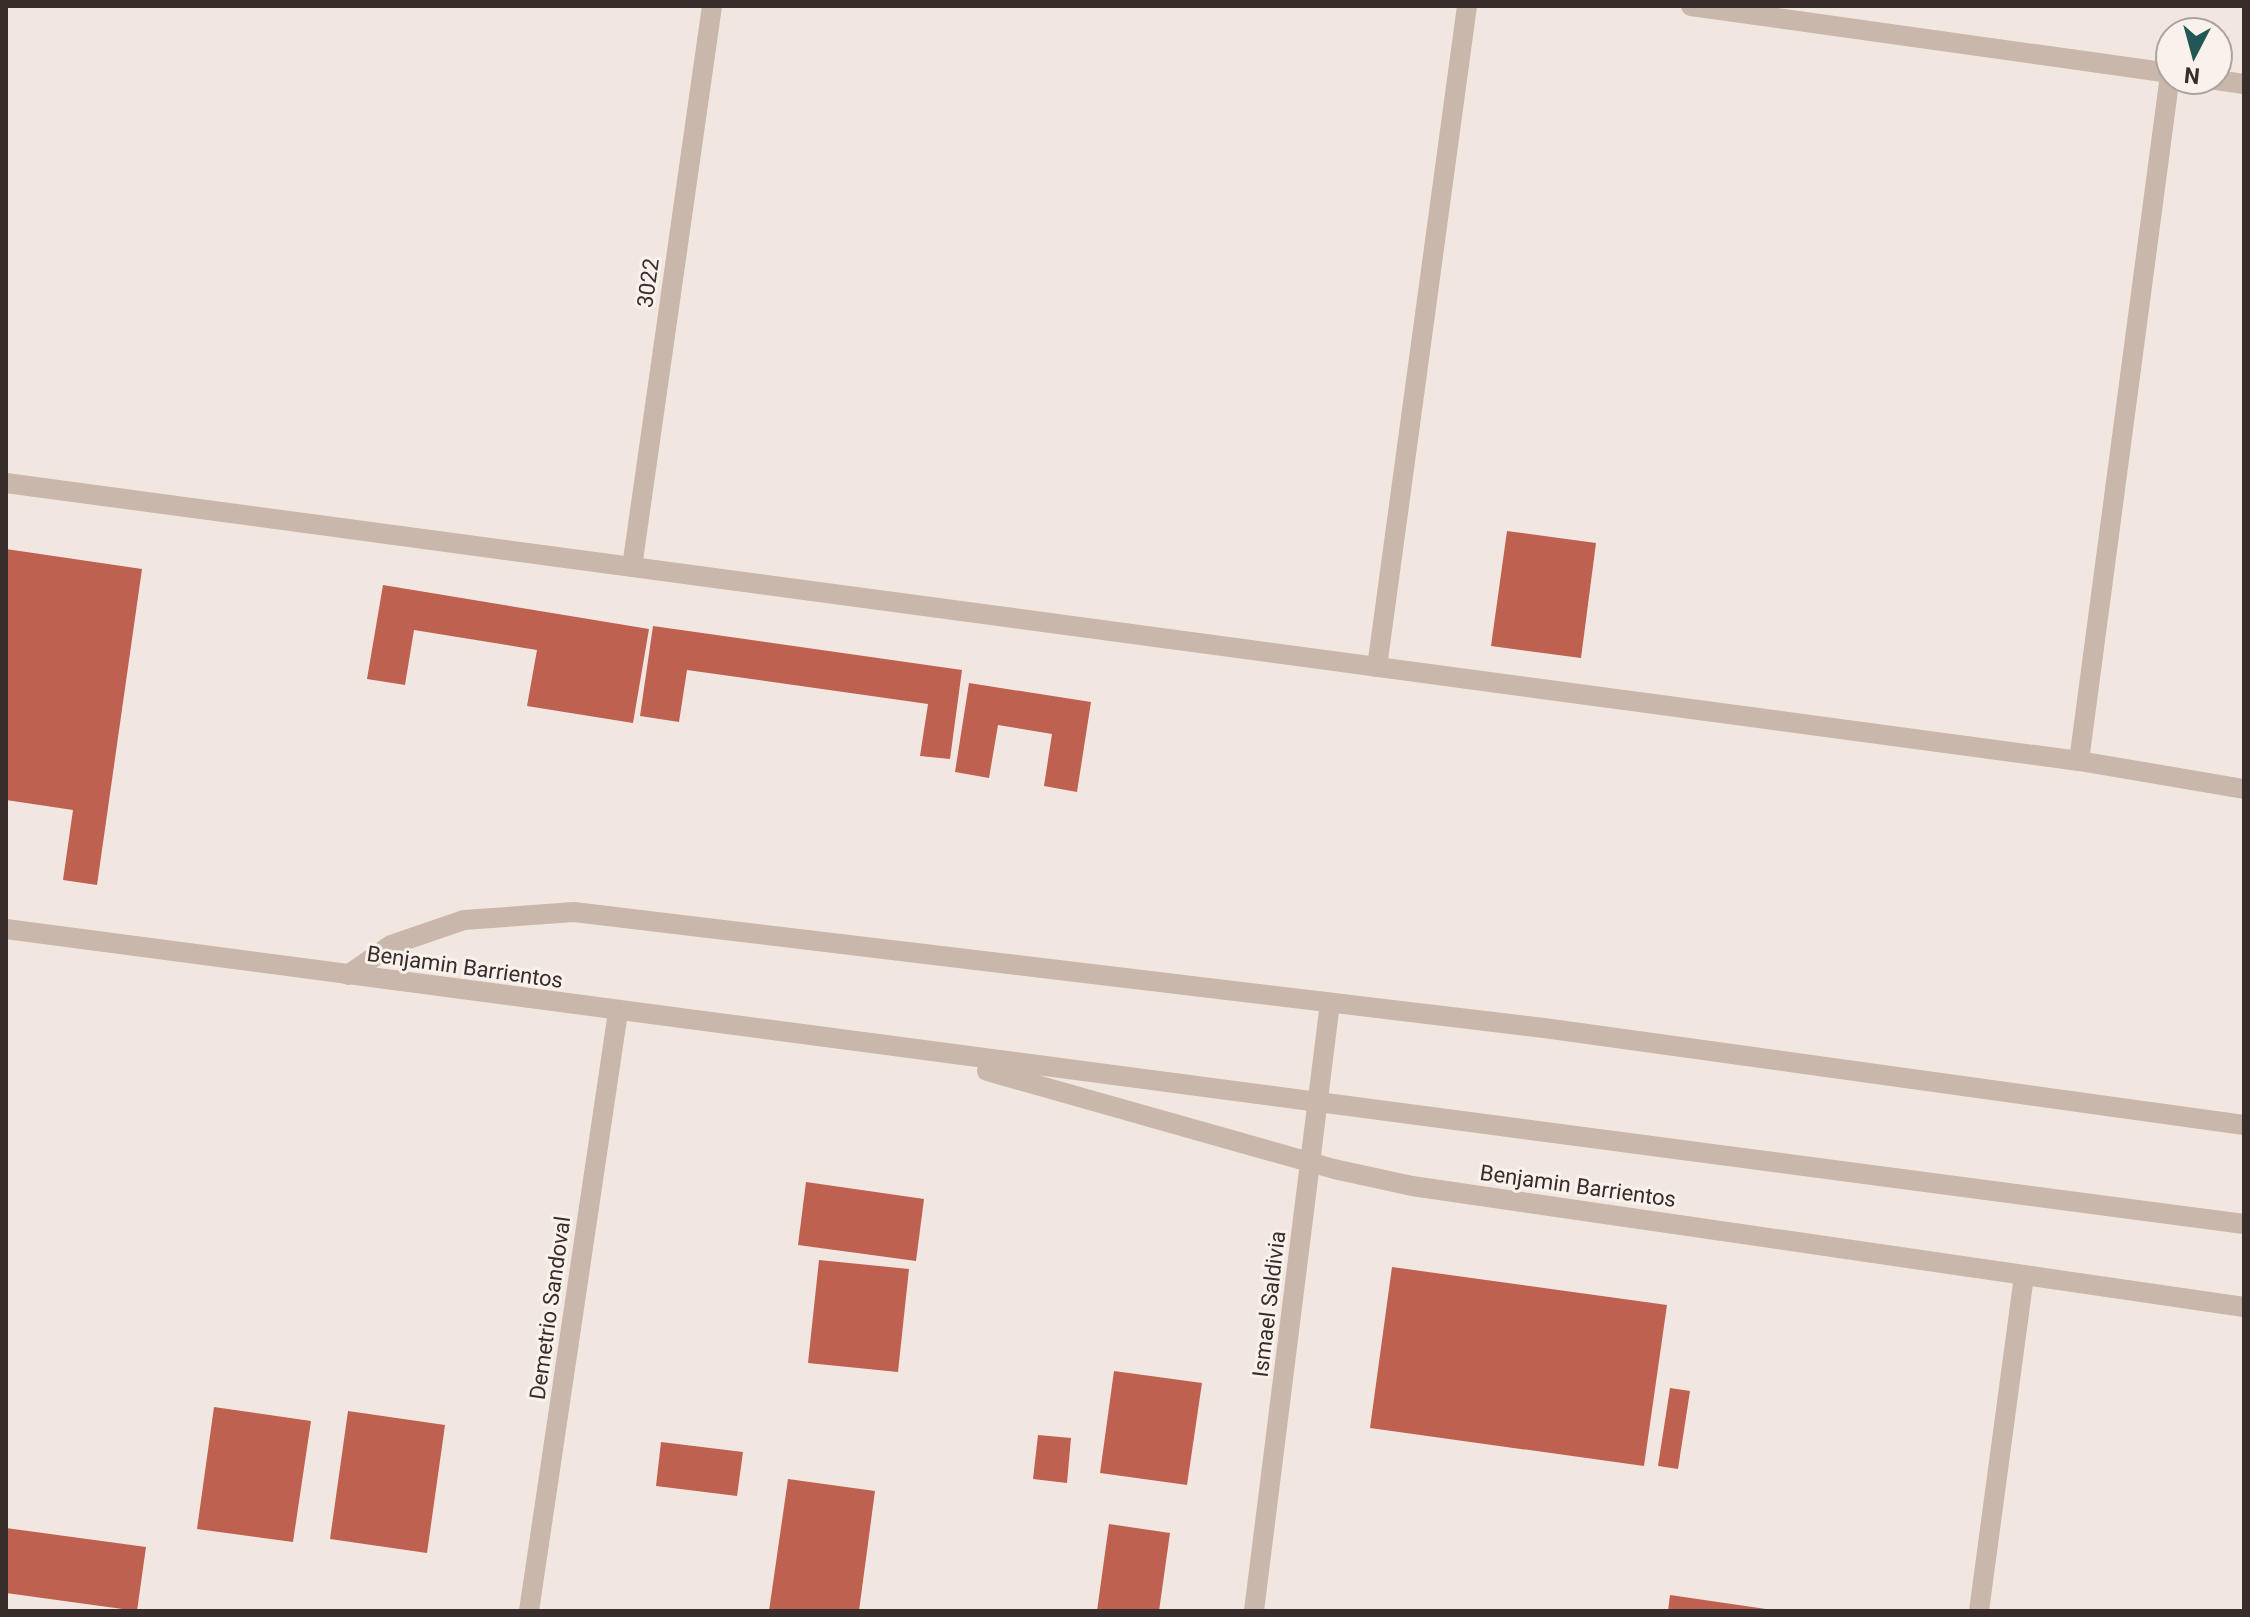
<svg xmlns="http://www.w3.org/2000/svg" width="2250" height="1617" viewBox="0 0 2250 1617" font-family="Roboto,sans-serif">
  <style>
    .building { fill: #bf6150 }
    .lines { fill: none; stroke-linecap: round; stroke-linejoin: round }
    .street { stroke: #c9b7ac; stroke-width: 20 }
    .labels { text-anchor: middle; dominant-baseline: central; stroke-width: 6; stroke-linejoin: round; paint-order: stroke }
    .street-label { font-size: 22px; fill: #382d2a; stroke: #f9f2ec }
  </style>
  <rect width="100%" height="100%" fill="#f2e7e0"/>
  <g class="building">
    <path d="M1507,531L1596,543L1581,658L1491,646Z"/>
    <path d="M6,549L142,569L97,885L63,880L73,810L6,800Z"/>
    <path d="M383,585L649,629L633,723L527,706L537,650L414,630L405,685L367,679Z"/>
    <path d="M653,626L962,670L950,759L920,756L928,704L687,670L679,722L640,716Z"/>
    <path d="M969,683L1091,702L1077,792L1044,786L1052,734L998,725L989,778L955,772Z"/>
    <path d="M806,1182L924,1199L916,1261L798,1245Z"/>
    <path d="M819,1260L909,1269L898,1372L808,1363Z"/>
    <path d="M1392,1267L1667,1305L1644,1466L1370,1428Z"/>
    <path d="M1114,1371L1202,1383L1187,1485L1100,1473Z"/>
    <path d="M1670,1388L1690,1391L1678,1469L1658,1466Z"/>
    <path d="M214,1407L311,1421L293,1542L197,1529Z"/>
    <path d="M348,1411L445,1425L427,1553L330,1539Z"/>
    <path d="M1038,1435L1071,1438L1067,1483L1033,1479Z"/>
    <path d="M661,1442L743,1452L737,1496L656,1486Z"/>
    <path d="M788,1479L875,1491L859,1611H769Z"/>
    <path d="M1109,1524L1170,1533L1159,1611H1097Z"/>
    <path d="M6,1528L146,1547L137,1611L6,1593Z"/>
    <path d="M1670,1595L1766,1609V1611H1668Z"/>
  </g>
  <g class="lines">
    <g class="street">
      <path d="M1691,6L2170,73"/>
      <path d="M2216,80L2244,84"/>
      <path d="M6,483L2079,761L2244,789"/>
      <path d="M632,567L712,6"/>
      <path d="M1377,667L1467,6"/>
      <path d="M2079,761L2170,75"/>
      <path d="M6,929L2244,1224"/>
      <path d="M348,975L391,945L464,920L574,912L1544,1028L2244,1125"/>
      <path d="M987,1071L1334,1169L1412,1186L2244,1307"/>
      <path d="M529,1611L618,1012"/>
      <path d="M1254,1611L1330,1003"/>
      <path d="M1979,1611L2024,1276"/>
    </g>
  </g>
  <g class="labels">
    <g class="street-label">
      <text transform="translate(648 283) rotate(-82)">3022</text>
      <text transform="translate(465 967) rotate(8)">Benjamin Barrientos</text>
      <text transform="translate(1578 1186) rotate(8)">Benjamin Barrientos</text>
      <text transform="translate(1269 1304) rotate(-83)">Ismael Saldivia</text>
      <text transform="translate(550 1308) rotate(-82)">Demetrio Sandoval</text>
    </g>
  </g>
  <rect width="2250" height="1617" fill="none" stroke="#382d2a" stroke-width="16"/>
  <g transform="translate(2194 56) rotate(186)"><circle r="38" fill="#f9f2ec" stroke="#aca39e" stroke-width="2"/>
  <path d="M0-6L14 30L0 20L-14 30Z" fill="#225756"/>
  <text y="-12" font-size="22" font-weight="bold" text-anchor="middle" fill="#382d2a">N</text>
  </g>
</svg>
